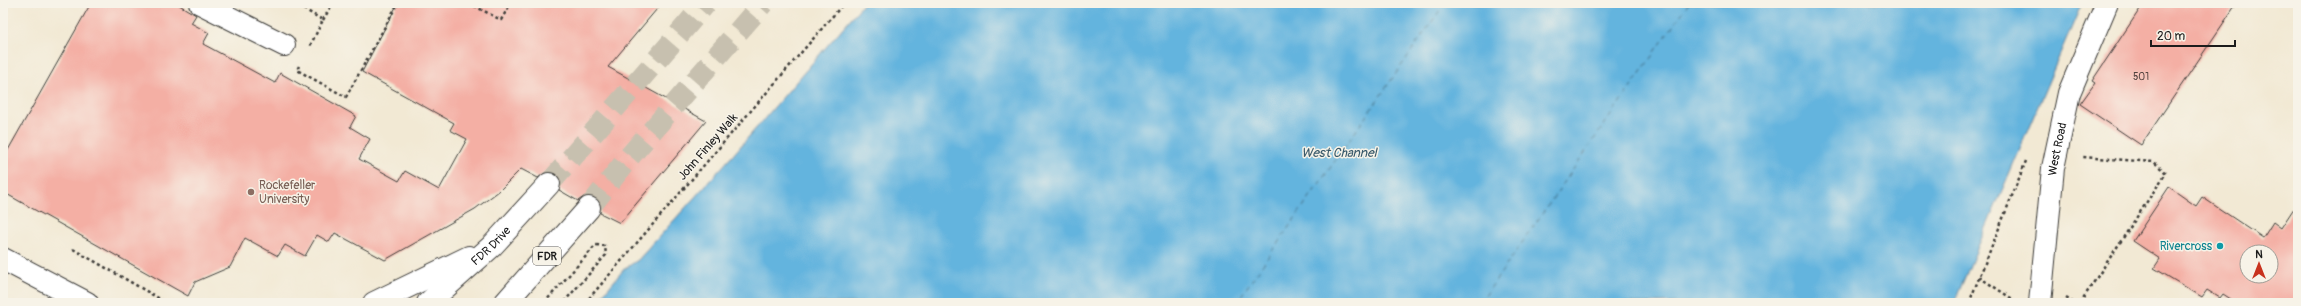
<svg xmlns="http://www.w3.org/2000/svg" width="2301" height="306" viewBox="0 0 2301 306" font-family="Pangolin,sans-serif">
  <style>
    .water { fill: #63b4de; stroke: #40687d }
    .lines { fill: none; stroke-linecap: round; stroke-linejoin: round }
    .ferry { stroke: #38596a; stroke-width: 1; stroke-dasharray: 5 4; stroke-linecap: butt }
    .building { fill: #f4afa4; fill-rule: evenodd }
    .highway-tunnel { stroke: #c7c0af; stroke-width: 22; stroke-dasharray: 22 11; stroke-linecap: butt }
    .minor-casing { stroke: #3c3b38; stroke-width: 24 }
    .highway-casing { stroke: #3c3b38; stroke-width: 24 }
    .path { stroke: #3c3b38; stroke-width: 2.5; stroke-dasharray: 3 3; stroke-linecap: butt }
    .minor { stroke: #fff; stroke-width: 22 }
    .highway { stroke: #fff; stroke-width: 22 }
    .education-dot { fill: #8d6e63; stroke: #f7f3e8; stroke-width: 1.5 }
    .culture-dot { fill: #0f9aa8; stroke: #f7f3e8; stroke-width: 1.5 }
    .labels { text-anchor: middle; dominant-baseline: central; stroke-width: 3; stroke-linejoin: round; paint-order: stroke }
    .number-label { font-size: 10px; fill: #52413e }
    .shield { fill: #f7f3e8; stroke: #5e5c59; stroke-width: 1 }
    .shield-label { font-size: 11px; font-weight: bold; fill: #1c1c1c }
    .street-label { font-size: 12px; fill: #1c1c1c; stroke: #f7f3e8 }
    .education-label { font-size: 12px; fill: #785e54; stroke: #f7f3e8; text-anchor: start }
    .culture-label { font-size: 12px; fill: #0d838f; stroke: #f7f3e8; text-anchor: end }
    .water-label { font-size: 13px; font-style: italic; fill: #38596a; stroke: #f7f3e8 }
  </style>
  <rect width="100%" height="100%" fill="#f7f3e8"/>
  <filter id="ink" filterUnits="userSpaceOnUse"><feTurbulence type="fractalNoise" baseFrequency=".025" numOctaves="2"/><feDisplacementMap in="SourceGraphic" scale="8" xChannelSelector="R" yChannelSelector="G"/><feConvolveMatrix kernelMatrix="1 2 1 2 8 2 1 2 1" color-interpolation-filters="sRGB"/></filter>
  <filter id="wash" filterUnits="userSpaceOnUse"><feTurbulence type="fractalNoise" baseFrequency=".012" numOctaves="4" result="noise"/><feDisplacementMap in="SourceGraphic" scale="16" xChannelSelector="R" yChannelSelector="G"/><feGaussianBlur stdDeviation="0.9" result="paint"/><feColorMatrix in="noise" values="0 0 0 0 0 0 0 0 0 0 0 0 0 0 0 0 0 1.4 0 .05"/><feComposite in="paint" operator="in"/></filter>
  <g filter="url(#wash)">
    <rect width="100%" height="100%" fill="#f2e9d4"/>
    <path class="water" d="M864,3H2082L1954,303H596L624,269L638,260L733,155Z"/>
    <g class="lines">
      <g class="ferry">
        <path d="M1236,303L1445,3"/>
        <path d="M1480,303L1689,3"/>
      </g>
    </g>
    <g id="blocks">
      <g class="building">
        <path d="M91,3H176L196,15L191,23L209,33L203,44L275,83L280,73L356,116L350,127L370,139L359,159L399,181L405,171L439,190L467,139L450,130L454,123L362,72L398,3H662L608,67L706,121L620,223L600,213L601,204L597,198L585,196L578,201L559,190L561,181L557,175L546,172L538,178L521,169L499,191L475,209L385,260L335,233L329,242L317,235L305,256L285,245L278,256L245,238L230,267L195,282L188,296L3,192V159Z"/>
        <path d="M2144,3H2237L2141,145L2080,104L2095,83L2092,81Z"/>
        <path d="M2169,187L2196,206L2202,197L2263,238L2273,222L2281,228L2298,202V303H2237L2223,294L2220,298L2207,290L2202,297L2154,268L2160,259L2133,241ZM2247,252H2271V276H2247Z"/>
      </g>
    </g>
  </g>
  <g filter="url(#ink)">
    <use href="#blocks" fill-opacity="0" stroke="#3c3b38" stroke-width="1"/>
    <g class="lines">
      <g class="highway-tunnel">
        <path d="M549,184L706,3"/>
        <path d="M589,208L630,156L763,3"/>
      </g>
      <defs>
        <g id="minor">
          <path d="M200,3L284,45"/>
          <path id="s1" d="M2040,303L2053,168L2069,93L2107,3"/>
        </g>
        <g id="highway">
          <path d="M3,259L87,303"/>
          <path d="M374,303L469,257"/>
          <path id="s2" d="M428,303L492,246L549,184"/>
          <path d="M505,303L589,208"/>
        </g>
      </defs>
      <use href="#minor" class="minor-casing"/>
      <use href="#highway" class="highway-casing"/>
      <g class="path">
        <path d="M293,3L323,20L310,46"/>
        <path d="M469,3L501,20L511,3"/>
        <path d="M518,3H521"/>
        <path d="M323,20L333,3"/>
        <path d="M299,66L297,70L346,97L398,3"/>
        <path d="M73,249L167,303"/>
        <path d="M1979,277L2014,300"/>
        <path d="M2066,298L2074,303"/>
        <path d="M544,303L596,245L605,246L606,255L563,303"/>
        <path d="M585,303L844,3"/>
        <path d="M1969,303L2026,161"/>
        <path d="M2080,303L2166,173L2154,162L2082,157"/>
      </g>
      <use href="#minor" class="minor"/>
      <use href="#highway" class="highway"/>
    </g>
  </g>
  <circle class="education-dot" cx="251" cy="192" r="4"/>
  <circle class="culture-dot" cx="2220" cy="246" r="4"/>
  <g class="labels">
    <g class="number-label">
      <text x="2141" y="77">501</text>
    </g>
    <rect class="shield" x="533" y="247" width="28" height="18" rx="3"/>
    <g class="shield-label">
      <text x="547" y="256">FDR</text>
    </g>
    <g class="street-label">
      <text transform="translate(708 147) rotate(-49)">John Finley Walk</text>
      <text stroke="none"><textPath href="#s1" startOffset="155">West Road</textPath></text>
      <text stroke="none"><textPath href="#s2" startOffset="85">FDR Drive</textPath></text>
    </g>
    <g class="education-label">
      <text x="259" y="185">Rockefeller<tspan x="259" dy="14">University</tspan></text>
    </g>
    <g class="culture-label">
      <text x="2212" y="246">Rivercross</text>
    </g>
    <g class="water-label">
      <text x="1339" y="153">West Channel</text>
    </g>
  </g>
  <rect width="2301" height="306" fill="none" stroke="#f7f3e8" stroke-width="16"/>
  <g transform="translate(2259 264)"><circle r="19" fill="#f7f3e8" stroke="#9f9d96"/>
  <path d="M0-3L7 15L0 10L-7 15Z" fill="#c8321e"/>
  <text y="-6" font-size="11" font-weight="bold" text-anchor="middle" fill="#1c1c1c">N</text>
  </g>
  <path d="M2151 40v6h84v-6" fill="none" stroke="#1c1c1c" stroke-width="2"/>
  <text x="2157" y="40" font-size="12" fill="#1c1c1c" stroke="#f7f3e8" stroke-width="3" paint-order="stroke">20 m</text>
</svg>
